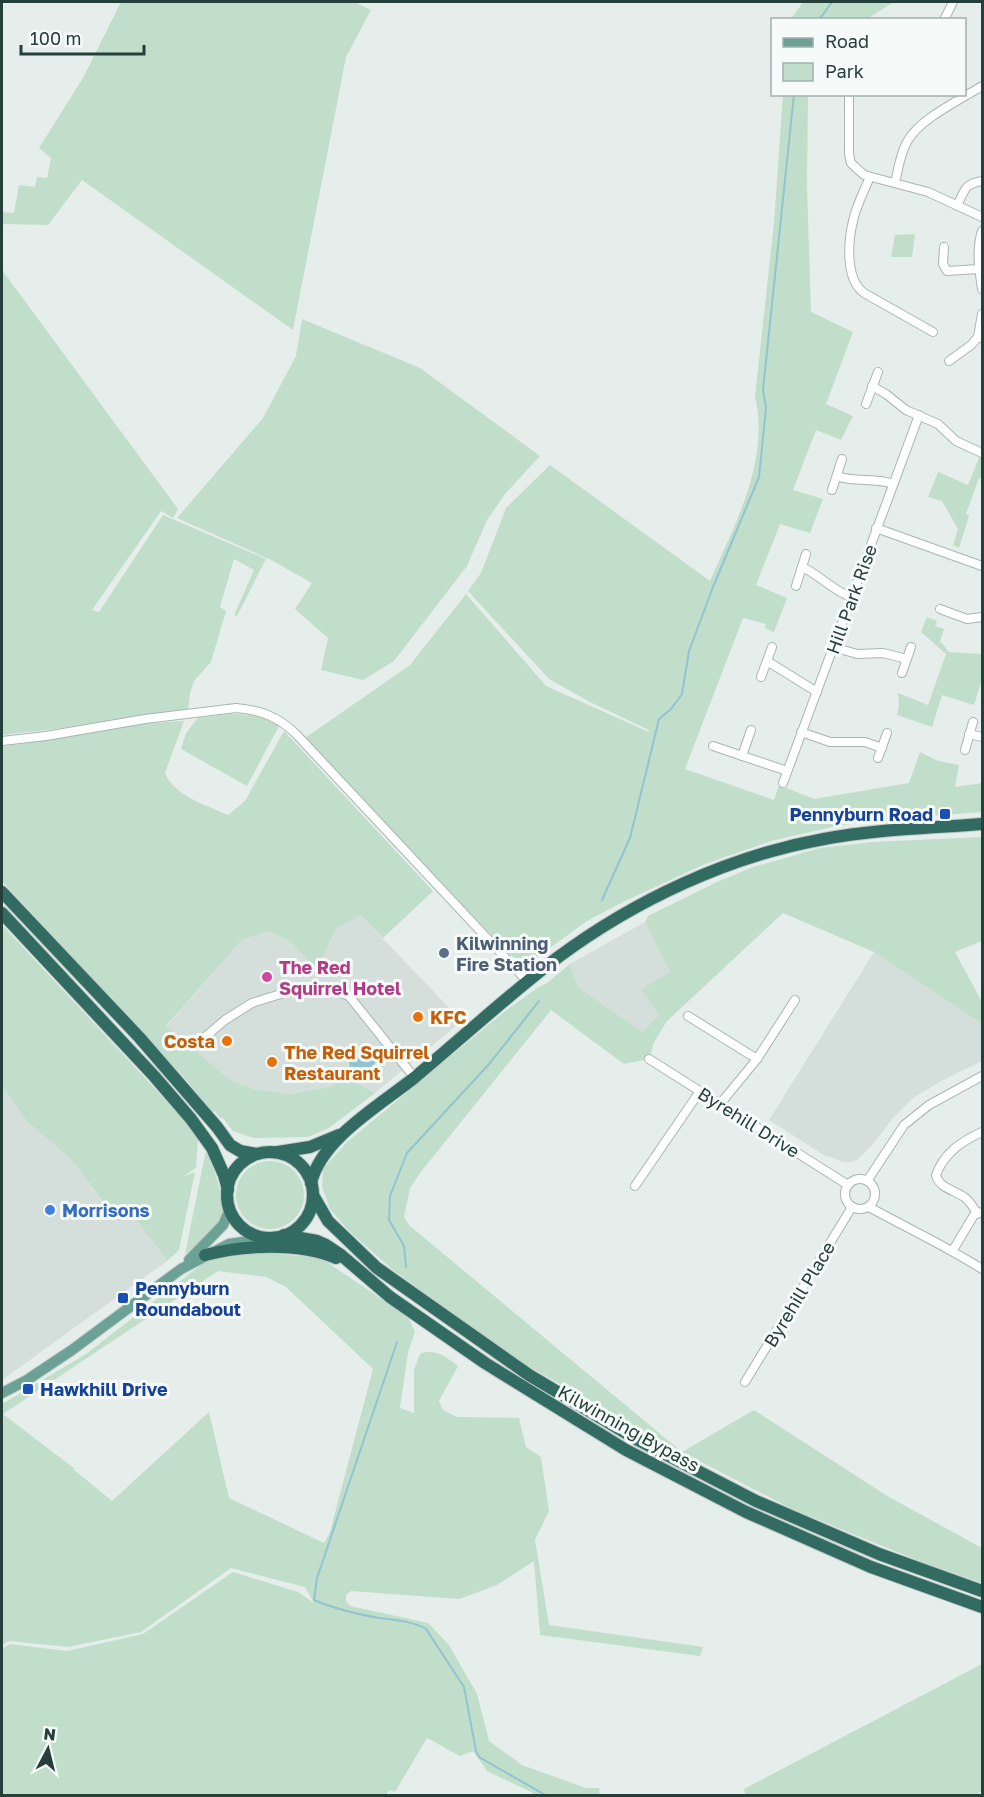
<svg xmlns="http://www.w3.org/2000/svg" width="984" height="1797" viewBox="0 0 984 1797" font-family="'Golos Text',sans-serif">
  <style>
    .built { fill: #d4deda }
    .green { fill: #c0dec9; fill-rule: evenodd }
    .water { fill: #91c4d0 }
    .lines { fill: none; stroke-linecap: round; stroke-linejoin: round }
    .stream { stroke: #91c4d0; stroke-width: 2 }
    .minor-casing { stroke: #a8b6b2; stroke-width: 10 }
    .major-casing { stroke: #c2cac8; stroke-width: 12 }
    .highway-casing { stroke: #c2cac8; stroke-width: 14 }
    .minor { stroke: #fff; stroke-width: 8 }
    .major { stroke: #6ca296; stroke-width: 10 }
    .highway { stroke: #326b62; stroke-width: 12 }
    .transit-dot { fill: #1a4fb4; stroke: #f6faf9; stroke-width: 2 }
    .service-dot { fill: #5c6f8a; stroke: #f6faf9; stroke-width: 2 }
    .hotel-dot { fill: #d1479c; stroke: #f6faf9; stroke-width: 2 }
    .food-dot { fill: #e8710a; stroke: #f6faf9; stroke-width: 2 }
    .shop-dot { fill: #3f7fe0; stroke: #f6faf9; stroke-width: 2 }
    .labels { text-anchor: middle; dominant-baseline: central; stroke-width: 6; stroke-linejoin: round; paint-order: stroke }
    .street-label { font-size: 18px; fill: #25403a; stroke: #f6faf9 }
    .transit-label { font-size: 18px; font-weight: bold; fill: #164399; stroke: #f6faf9; text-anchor: start }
    .service-label { font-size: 18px; font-weight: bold; fill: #4e5e75; stroke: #f6faf9; text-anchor: start }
    .hotel-label { font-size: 18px; font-weight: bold; fill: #b23c85; stroke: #f6faf9; text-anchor: start }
    .food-label { font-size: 18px; font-weight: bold; fill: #c56008; stroke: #f6faf9; text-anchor: start }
    .shop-label { font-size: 18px; font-weight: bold; fill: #366cbe; stroke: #f6faf9; text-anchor: start }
  </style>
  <rect width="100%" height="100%" fill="#e6eeeb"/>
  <g class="built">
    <path d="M360,915L462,1021L375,1093L348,1079L329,1087L291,1094L253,1089L230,1080L166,1027L242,940L268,931L289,941L313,965L322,959L336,929Z"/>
    <path d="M645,922L670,972L659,1015L642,1032L578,987L570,964Z"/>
    <path d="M874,952L982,1024V1061L941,1081L913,1098L893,1118L874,1143L857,1160L851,1162H844L824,1155L769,1120Z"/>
    <path d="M2,1086L28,1122L72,1160L117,1222L132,1213L167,1261L2,1380Z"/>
  </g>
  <g class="green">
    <path d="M121,2H354L371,10L346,57L293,330L82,180L48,225L2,224V212L14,213L19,185L35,187L37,177L47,178L51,158L39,148L83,78Z"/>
    <path d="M803,2H894L867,19H791Z"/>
    <path d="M783,95H808L807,185L811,312L853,332L826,404L853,416L841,440L816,430L793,490L823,499L810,533L780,524L756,585L787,598L774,632L765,628L766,624L743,618L685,769L774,800L779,785L814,799L909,783L920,752L938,761L959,765L955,787L982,783V812L869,821L832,827L771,841L705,864L623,902L587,921L532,961L522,960L511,956L305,738L410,665L466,594L546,686L649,732V730L590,702L549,679L468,591L481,573L506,508L550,465L710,581C735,524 770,461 755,396L774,223Z"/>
    <path d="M915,234L912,257H891L895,235Z"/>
    <path d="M2,270L178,509L173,518L161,511L92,610L99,612L163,515L266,559L237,616L234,615L254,570L234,559L220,607L226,611L211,662L194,681L190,693L188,710L47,730L2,735Z"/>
    <path d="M302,319L420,368L540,456L505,494L487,520L467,566L394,661L363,680L321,670L328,638L295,609L312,583L271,560L177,518L263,418L296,356Z"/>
    <path d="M982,455V479L979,478L966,514L969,516L959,548L953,545L958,529L942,501L928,497L938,472L968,485L979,458Z"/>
    <path d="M927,617L937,621L935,626L944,629L940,641L949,652L982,654V679L974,705L942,695L932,727L897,715L899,705L898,693L928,705L946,654L921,632Z"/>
    <path d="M229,714C248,714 263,715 279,726L247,786L181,749L186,733L198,718Z"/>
    <path d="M184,721L165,773C175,797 207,805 228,815L245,801L284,731L433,891L383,938L360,915L336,929L322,959L313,965L289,941L268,931L242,940L166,1026L230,1080L253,1089L291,1094L329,1087L348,1079L375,1093L329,1128L308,1137L254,1138L233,1131L222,1117L220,1118L215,1111L212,1113L189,1083L2,881V746C63,740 123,723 184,721Z"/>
    <path d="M982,837V941L955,952L982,1002V1024L874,952L783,913L667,1021L654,1042L649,1059L624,1064L551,1010L420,1173L410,1188L404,1217L410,1226L682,1452L754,1410L889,1497L982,1548V1583L924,1563L792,1509L682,1452L526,1365L460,1319L393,1270L349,1231L330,1209L322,1187L323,1169L347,1142L504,1012L537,988L547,983L570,964L578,987L642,1032L659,1015L641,990L670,972L645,922L648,916L717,882L753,867L820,848L872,842Z"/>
    <path d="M2,925L186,1122L198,1138L196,1168L182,1177L195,1172L179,1250L167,1261L132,1213L118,1222L72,1160L28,1122L2,1086Z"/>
    <path d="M206,1150C213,1166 228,1204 220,1221C213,1234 196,1245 185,1254Z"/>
    <circle cx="270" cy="1195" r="34"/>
    <path d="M248,1251L321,1258L408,1317L415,1332L408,1352L400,1408L414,1413V1370L420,1354C435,1348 446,1357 458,1366L439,1401L443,1410L457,1417L519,1418L526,1447L541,1457L549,1511L535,1540L549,1625L703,1647L700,1656L540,1635L534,1561L497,1585L459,1599L351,1591L346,1595V1601L350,1606L428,1623L449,1645L477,1694L489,1741L522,1765L586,1788H599L600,1795H533V1793L487,1771L473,1751L460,1756L427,1738L395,1792L390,1790L385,1795H2V1649L10,1644L67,1651L143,1634L233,1572L298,1592L314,1603L305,1587L231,1568L141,1632L68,1647L9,1641L2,1645V1404L86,1354L206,1261L219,1254ZM218,1271L266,1277L286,1287L373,1369L330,1532L324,1543L229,1498L209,1412L112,1501L73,1469H75L3,1414Z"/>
    <path d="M982,1664V1791L976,1795H745L744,1789Z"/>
  </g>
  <path class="water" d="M365,1049L374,1050L379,1056C375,1066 365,1075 353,1073L350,1069L349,1062Z"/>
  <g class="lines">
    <g class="stream">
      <path d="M819,20L832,2"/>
      <path d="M602,900L630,838L659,719L671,709L682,694L689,651L713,587L759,477L766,408L763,390L794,94"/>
      <path d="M406,1267L404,1246L389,1220L390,1196L407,1153L490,1063L539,1001"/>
      <path d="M397,1342L317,1578L314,1600C335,1609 357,1614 379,1618C395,1620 412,1621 426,1629L464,1687L476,1751L479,1757L547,1796"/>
    </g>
    <defs>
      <g id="minor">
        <path d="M944,20L953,2"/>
        <path d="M849,94V154L851,163L864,175L928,192L982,217"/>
        <path d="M870,177C864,191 856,206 853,221C848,242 845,279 864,293L933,332"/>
        <path d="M895,183C898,170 900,154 907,142C919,119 960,100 982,86"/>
        <path d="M957,206C965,190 964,184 982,181"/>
        <path d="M982,231C976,250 979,269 982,289"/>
        <path d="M944,247L943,264L947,271L979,269"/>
        <path d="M981,338L978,337L982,314"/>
        <path d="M949,361L971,345L978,337"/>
        <path d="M872,386L886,394L906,410L938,424L956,441L982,453"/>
        <path d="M866,404L878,372"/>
        <path d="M837,476C855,483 875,477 893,484"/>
        <path d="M832,490L842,459"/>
        <path d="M876,528L982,566"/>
        <path d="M802,567C820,575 832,590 851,597"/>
        <path d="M796,586L806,554"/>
        <path d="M940,609L967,619L982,617"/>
        <path d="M833,647L857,654L883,653L907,659"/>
        <path d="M767,661L817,692"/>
        <path d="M902,673L911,647"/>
        <path d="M761,677L772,647"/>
        <path d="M801,732L830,742H865L882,748"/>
        <path d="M969,734L982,737"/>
        <path d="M2,741L46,736L145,719L236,708C261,710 279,717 297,735L528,982"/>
        <path d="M713,746L787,771"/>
        <path d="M965,750L973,722"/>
        <path d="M742,756L751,730"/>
        <path d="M878,758L887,733"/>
        <path d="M783,783L919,415"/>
        <path d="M688,1016L757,1059"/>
        <path d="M205,1037L225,1020L252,1003L287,992L327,988L349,996L414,1077"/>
        <path d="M649,1059L848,1185"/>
        <path d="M720,1104L757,1059L795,1000"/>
        <circle cx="860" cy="1194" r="15"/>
        <path d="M867,1181L904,1125L929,1105L982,1076"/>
        <path d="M635,1186L700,1091"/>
        <path d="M869,1207C907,1228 946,1246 982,1269"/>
        <path d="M977,1213C973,1207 970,1201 964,1197C954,1190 939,1188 936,1175C944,1153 962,1141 982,1132"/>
        <path d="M953,1250L974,1215L982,1212"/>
        <path d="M745,1382L852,1207"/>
      </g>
      <g id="major">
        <path d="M189,1260L223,1225L230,1209"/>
        <path d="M2,1393L27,1380L72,1350L181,1269L229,1244L269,1238"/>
      </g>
      <g id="highway">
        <path d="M2,892L139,1037L217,1127L230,1145L240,1151L257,1154"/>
        <path d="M2,913L154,1076L191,1119L212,1148L224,1175L228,1190"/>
        <path d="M278,1152L310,1147L339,1135"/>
        <circle cx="270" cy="1195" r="43"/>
        <path d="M311,1183C321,1139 380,1105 414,1078C462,1038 507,996 557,958C635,900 729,856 824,839C876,829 930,828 982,824"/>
        <path d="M313,1195L328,1221L377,1268L529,1375L638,1440L756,1501L879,1554L982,1591"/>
        <path d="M284,1235L317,1241L326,1245L341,1255L390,1297L485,1363L626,1450L746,1512L871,1567L982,1607"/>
        <path d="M205,1255C244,1245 299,1242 336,1258"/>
      </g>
    </defs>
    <use href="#minor" class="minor-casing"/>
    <use href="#major" class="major-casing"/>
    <use href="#highway" class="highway-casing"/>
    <use href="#minor" class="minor"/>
    <use href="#major" class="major"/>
    <use href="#highway" class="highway"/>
  </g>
  <g class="transit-dot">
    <rect x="939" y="808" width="12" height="12" rx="3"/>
    <rect x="117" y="1292" width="12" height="12" rx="3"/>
    <rect x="22" y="1383" width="12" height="12" rx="3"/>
  </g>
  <circle class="service-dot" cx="444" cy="953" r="6"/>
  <circle class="hotel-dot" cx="267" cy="977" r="6"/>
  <g class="food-dot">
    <circle cx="418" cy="1017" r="6"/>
    <circle cx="227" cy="1041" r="6"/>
    <circle cx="272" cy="1062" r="6"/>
  </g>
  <circle class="shop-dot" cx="50" cy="1210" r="6"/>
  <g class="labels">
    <g class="street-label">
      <text transform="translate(851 599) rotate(-70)">Hill Park Rise</text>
      <text transform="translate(749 1122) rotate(32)">Byrehill Drive</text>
      <text transform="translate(799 1294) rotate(-59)">Byrehill Place</text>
      <text transform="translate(629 1428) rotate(29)">Kilwinning Bypass</text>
    </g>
    <g class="transit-label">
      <text x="933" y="814" text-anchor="end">Pennyburn Road</text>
      <text x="135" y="1288">Pennyburn<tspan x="135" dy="21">Roundabout</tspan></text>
      <text x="40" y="1389">Hawkhill Drive</text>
    </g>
    <g class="service-label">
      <text x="456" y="943">Kilwinning<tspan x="456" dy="21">Fire Station</tspan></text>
    </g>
    <g class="hotel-label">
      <text x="279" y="967">The Red<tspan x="279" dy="21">Squirrel Hotel</tspan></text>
    </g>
    <g class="food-label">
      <text x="430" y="1017">KFC</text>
      <text x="215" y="1041" text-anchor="end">Costa</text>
      <text x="284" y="1052">The Red Squirrel<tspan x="284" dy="21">Restaurant</tspan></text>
    </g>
    <g class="shop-label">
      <text x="62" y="1210">Morrisons</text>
    </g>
  </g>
  <rect width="984" height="1797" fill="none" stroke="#25403a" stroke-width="6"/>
  <rect x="771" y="18" width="195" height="78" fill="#f6faf9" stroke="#a2b0ad" stroke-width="1.5"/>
  <rect x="783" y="38" width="30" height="9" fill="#6ca296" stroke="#a2b0ad" stroke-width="1.5"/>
  <text x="825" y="48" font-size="18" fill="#25403a">Road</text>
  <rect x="783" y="63" width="30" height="18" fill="#c0dec9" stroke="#a2b0ad" stroke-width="1.5"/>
  <text x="825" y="78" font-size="18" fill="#25403a">Park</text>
  <g transform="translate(48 1749) rotate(7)" stroke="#f6faf9" stroke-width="4.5" paint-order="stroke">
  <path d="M0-4.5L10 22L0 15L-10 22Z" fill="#25403a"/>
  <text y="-9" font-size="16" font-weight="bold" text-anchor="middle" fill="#25403a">N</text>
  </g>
  <path d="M21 45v9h123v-9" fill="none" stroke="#25403a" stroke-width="3"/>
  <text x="30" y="45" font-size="18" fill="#25403a" stroke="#f6faf9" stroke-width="4.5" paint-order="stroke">100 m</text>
</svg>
